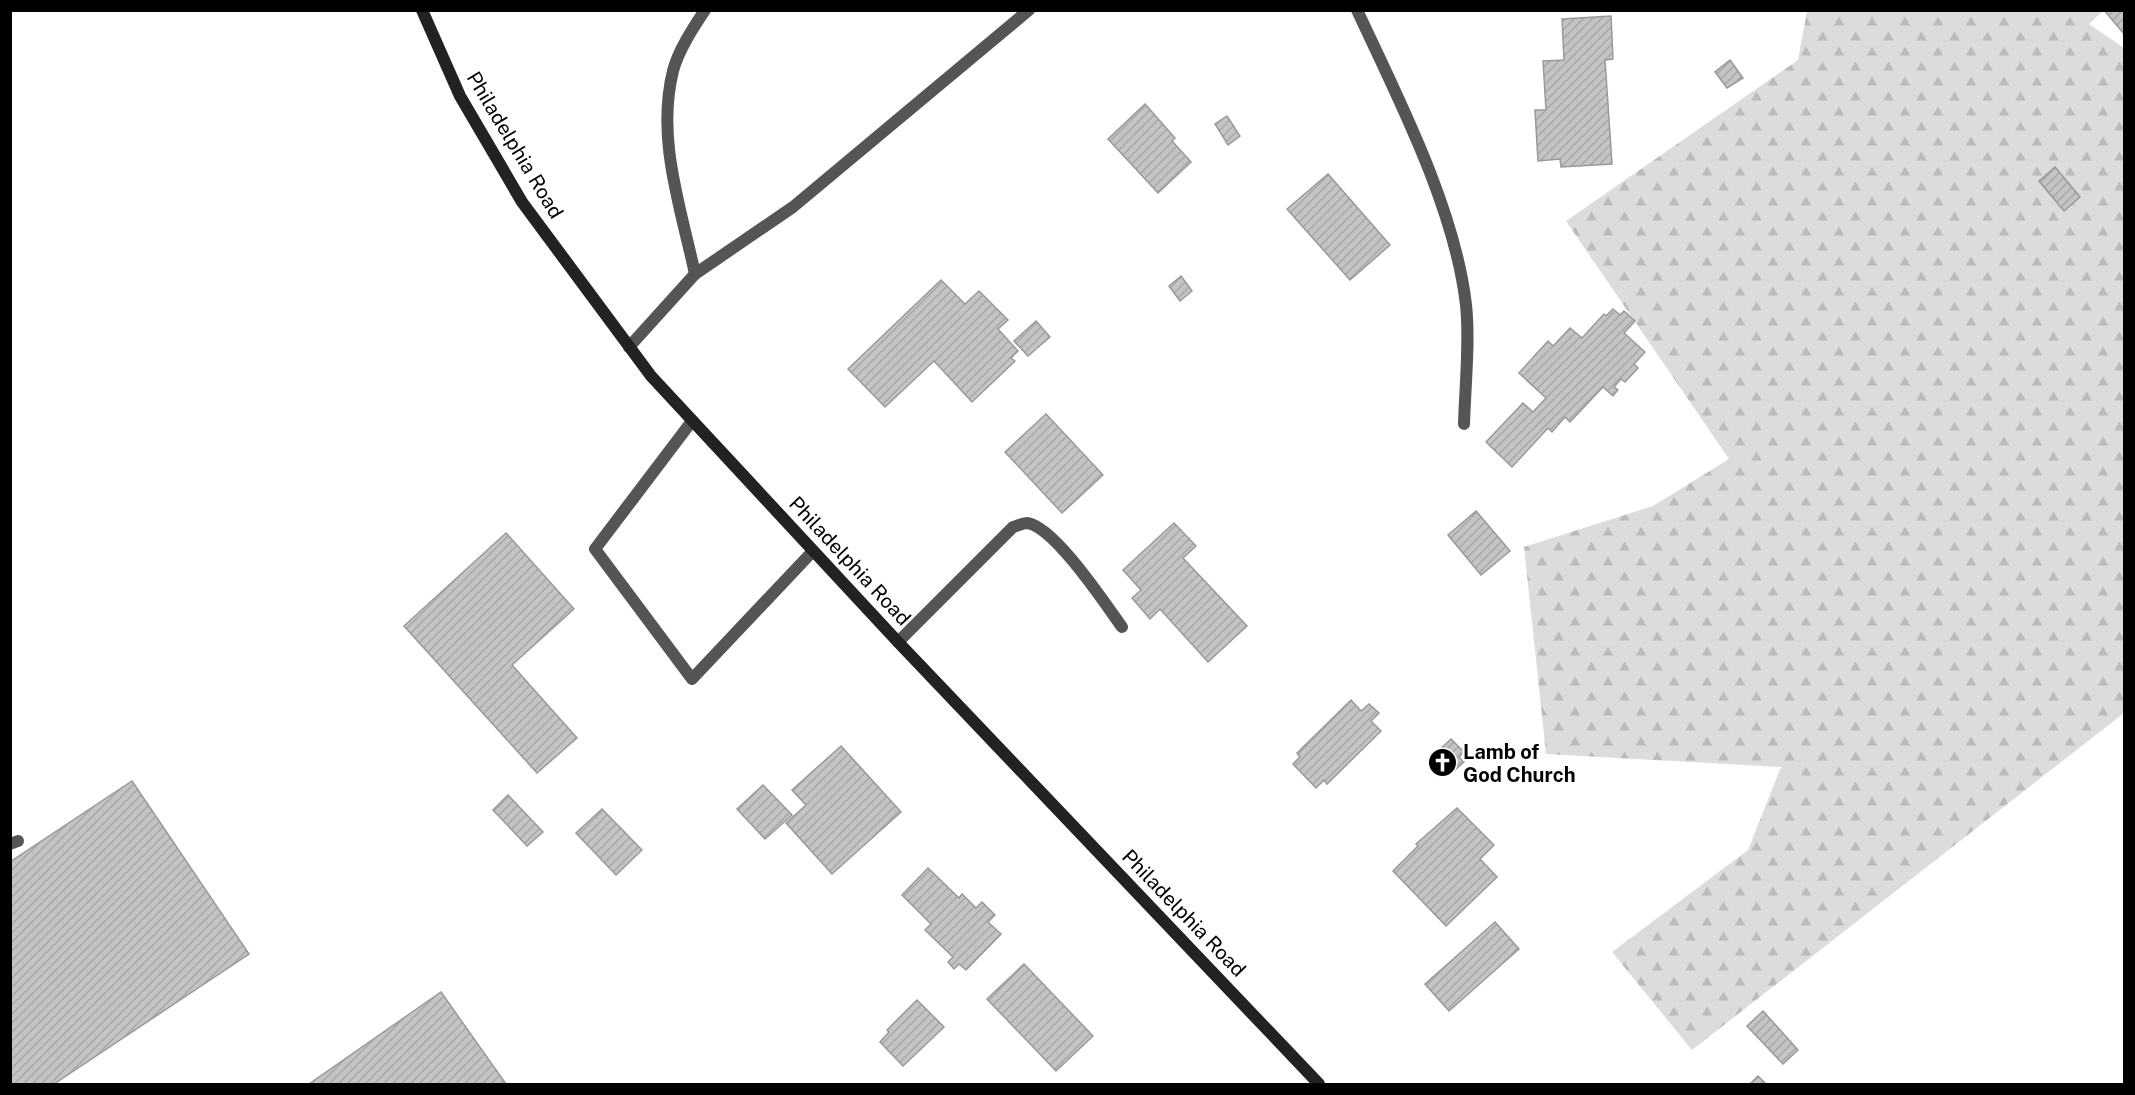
<svg xmlns="http://www.w3.org/2000/svg" width="2135" height="1095" viewBox="0 0 2135 1095" font-family="'Public Sans',sans-serif">
  <style>
    .forest { fill: url(#forest-firs) }
    .building { fill: url(#building-hatch); stroke: #999; stroke-width: 1.5 }
    .lines { fill: none; stroke-linecap: round; stroke-linejoin: round }
    .lane { stroke: #555; stroke-width: 12 }
    .secondary { stroke: #222; stroke-width: 12 }
    .labels { text-anchor: middle; dominant-baseline: central; stroke-width: 4.5; stroke-linejoin: round; paint-order: stroke }
    .street-label { font-size: 20px; fill: #000; stroke: #fff }
    .poi-label { font-size: 20px; font-weight: bold; fill: #000; stroke: #fff; text-anchor: start }
  </style>
  <defs>
    <pattern id="forest-firs" width="22" height="20" patternUnits="userSpaceOnUse" patternTransform="scale(1.5)"><rect width="22" height="20" fill="#dcdcdc"/><path d="M5 1l3.5 6h-7zM16 11l3.5 6h-7z" fill="#bbb"/></pattern>
    <pattern id="building-hatch" width="6" height="6" patternUnits="userSpaceOnUse" patternTransform="scale(1.5)"><rect width="6" height="6" fill="#c4c4c4"/><path d="M-1 1l2-2M0 6l6-6M5 7l2-2" fill="none" stroke="#a7a7a7"/></pattern>
  </defs>
  <rect width="100%" height="100%" fill="#fff"/>
  <path class="forest" d="M1807,11H2103L2089,24L2124,48V713L1692,1050L1612,952L1748,850L1781,767L1546,754L1524,547L1653,506L1729,459L1566,221L1798,60Z"/>
  <g class="building">
    <path d="M2104,10H2124V34Z"/>
    <path d="M1611,16L1613,59L1605,60L1612,164L1561,167L1560,159L1538,161L1535,110H1546L1543,61L1564,60L1562,19Z"/>
    <path d="M1730,60L1743,78L1727,88L1715,72Z"/>
    <path d="M1145,104L1175,138L1172,141L1191,162L1158,193L1108,139Z"/>
    <path d="M1227,116L1240,136L1228,145L1215,124Z"/>
    <path d="M2055,167L2080,197L2064,211L2039,181Z"/>
    <path d="M1328,174L1390,245L1350,280L1287,209Z"/>
    <path d="M1181,276L1192,291L1180,301L1169,286Z"/>
    <path d="M941,280L965,304L979,291L1008,320L998,329L1018,351L1011,358L1015,361L972,402L934,361L885,407L848,369Z"/>
    <path d="M1613,309L1620,315L1624,311L1635,321L1624,333L1645,352L1634,364L1638,368L1625,382L1621,379L1614,387L1618,390L1613,396L1603,387L1570,422L1565,417L1552,432L1548,428L1512,467L1486,442L1523,403L1533,412L1546,398L1519,373L1548,341L1553,346L1570,328L1582,338L1604,314L1606,316Z"/>
    <path d="M1036,321L1050,337L1028,356L1014,341Z"/>
    <path d="M1046,414L1103,475L1062,513L1005,452Z"/>
    <path d="M1476,511L1510,551L1481,575L1448,535Z"/>
    <path d="M1174,523L1196,546L1183,558L1247,626L1208,662L1160,609L1150,619L1132,598L1141,590L1123,570Z"/>
    <path d="M506,533L574,609L512,665L577,738L537,773L404,626Z"/>
    <path d="M1351,700L1361,711L1369,704L1379,713L1371,721L1381,731L1327,784L1324,780L1316,788L1293,764L1300,757L1297,753Z"/>
    <path d="M1451,739L1464,752L1459,757L1464,762L1455,770L1451,765L1445,770L1432,757Z"/>
    <path d="M841,746L901,812L832,874L786,823L806,805L792,790Z"/>
    <path d="M132,781L249,954L54,1084H10V862Z"/>
    <path d="M763,785L792,815L765,839L737,809Z"/>
    <path d="M508,795L543,832L527,846L493,810Z"/>
    <path d="M1457,808L1494,845L1480,859L1497,877L1446,926L1393,871L1418,846L1416,844Z"/>
    <path d="M602,809L642,850L616,875L576,833Z"/>
    <path d="M928,868L959,898L962,894L976,908L982,902L995,915L988,922L1001,934L966,970L959,964L954,969L948,962L953,957L925,930L931,924L902,895Z"/>
    <path d="M1495,922L1519,949L1449,1011L1425,984Z"/>
    <path d="M1024,964L1093,1036L1056,1071L987,999Z"/>
    <path d="M441,992L506,1084H309Z"/>
    <path d="M917,1000L944,1027L903,1066L880,1042L889,1032L887,1030Z"/>
    <path d="M1763,1011L1798,1050L1783,1064L1747,1026Z"/>
    <path d="M1758,1076L1766,1084H1750Z"/>
  </g>
  <g class="lines">
    <g class="lane">
      <path d="M1357,10C1398,98 1455,208 1466,305C1470,341 1465,388 1464,424"/>
      <path d="M695,274C681,208 656,139 673,71C678,51 693,28 705,10"/>
      <path d="M629,347L695,274L793,207L1029,10"/>
      <path d="M692,421L595,549L692,679L813,551"/>
      <path d="M898,642L1013,527C1017,526 1023,523 1027,523C1054,526 1106,605 1122,627"/>
      <path d="M10,844L18,841"/>
    </g>
    <path class="secondary" d="M422,10L460,96L522,202L651,376L898,642L1319,1084"/>
  </g>
  <defs>
    <symbol id="church-disc" viewBox="-11 -11 22 22"><circle r="9.5" fill="#000" stroke="#fff"/><path d="M-1.2-6h2.4v3.5h3.3v2.4h-3.3V6h-2.4V-.1h-3.3v-2.4h3.3Z" fill="#fff"/></symbol>
  </defs>
  <g fill-rule="evenodd">
    <use href="#church-disc" x="1426" y="746" width="33" height="33"/>
  </g>
  <g class="labels">
    <g class="street-label">
      <text transform="translate(515 145) rotate(59)">Philadelphia Road</text>
      <text transform="translate(850 561) rotate(47)">Philadelphia Road</text>
      <text transform="translate(1184 913) rotate(46)">Philadelphia Road</text>
    </g>
    <g class="poi-label">
      <text x="1463" y="752">Lamb of<tspan x="1463" dy="23">God Church</tspan></text>
    </g>
  </g>
  <rect width="2135" height="1095" fill="none" stroke="#000000" stroke-width="24"/>
</svg>
